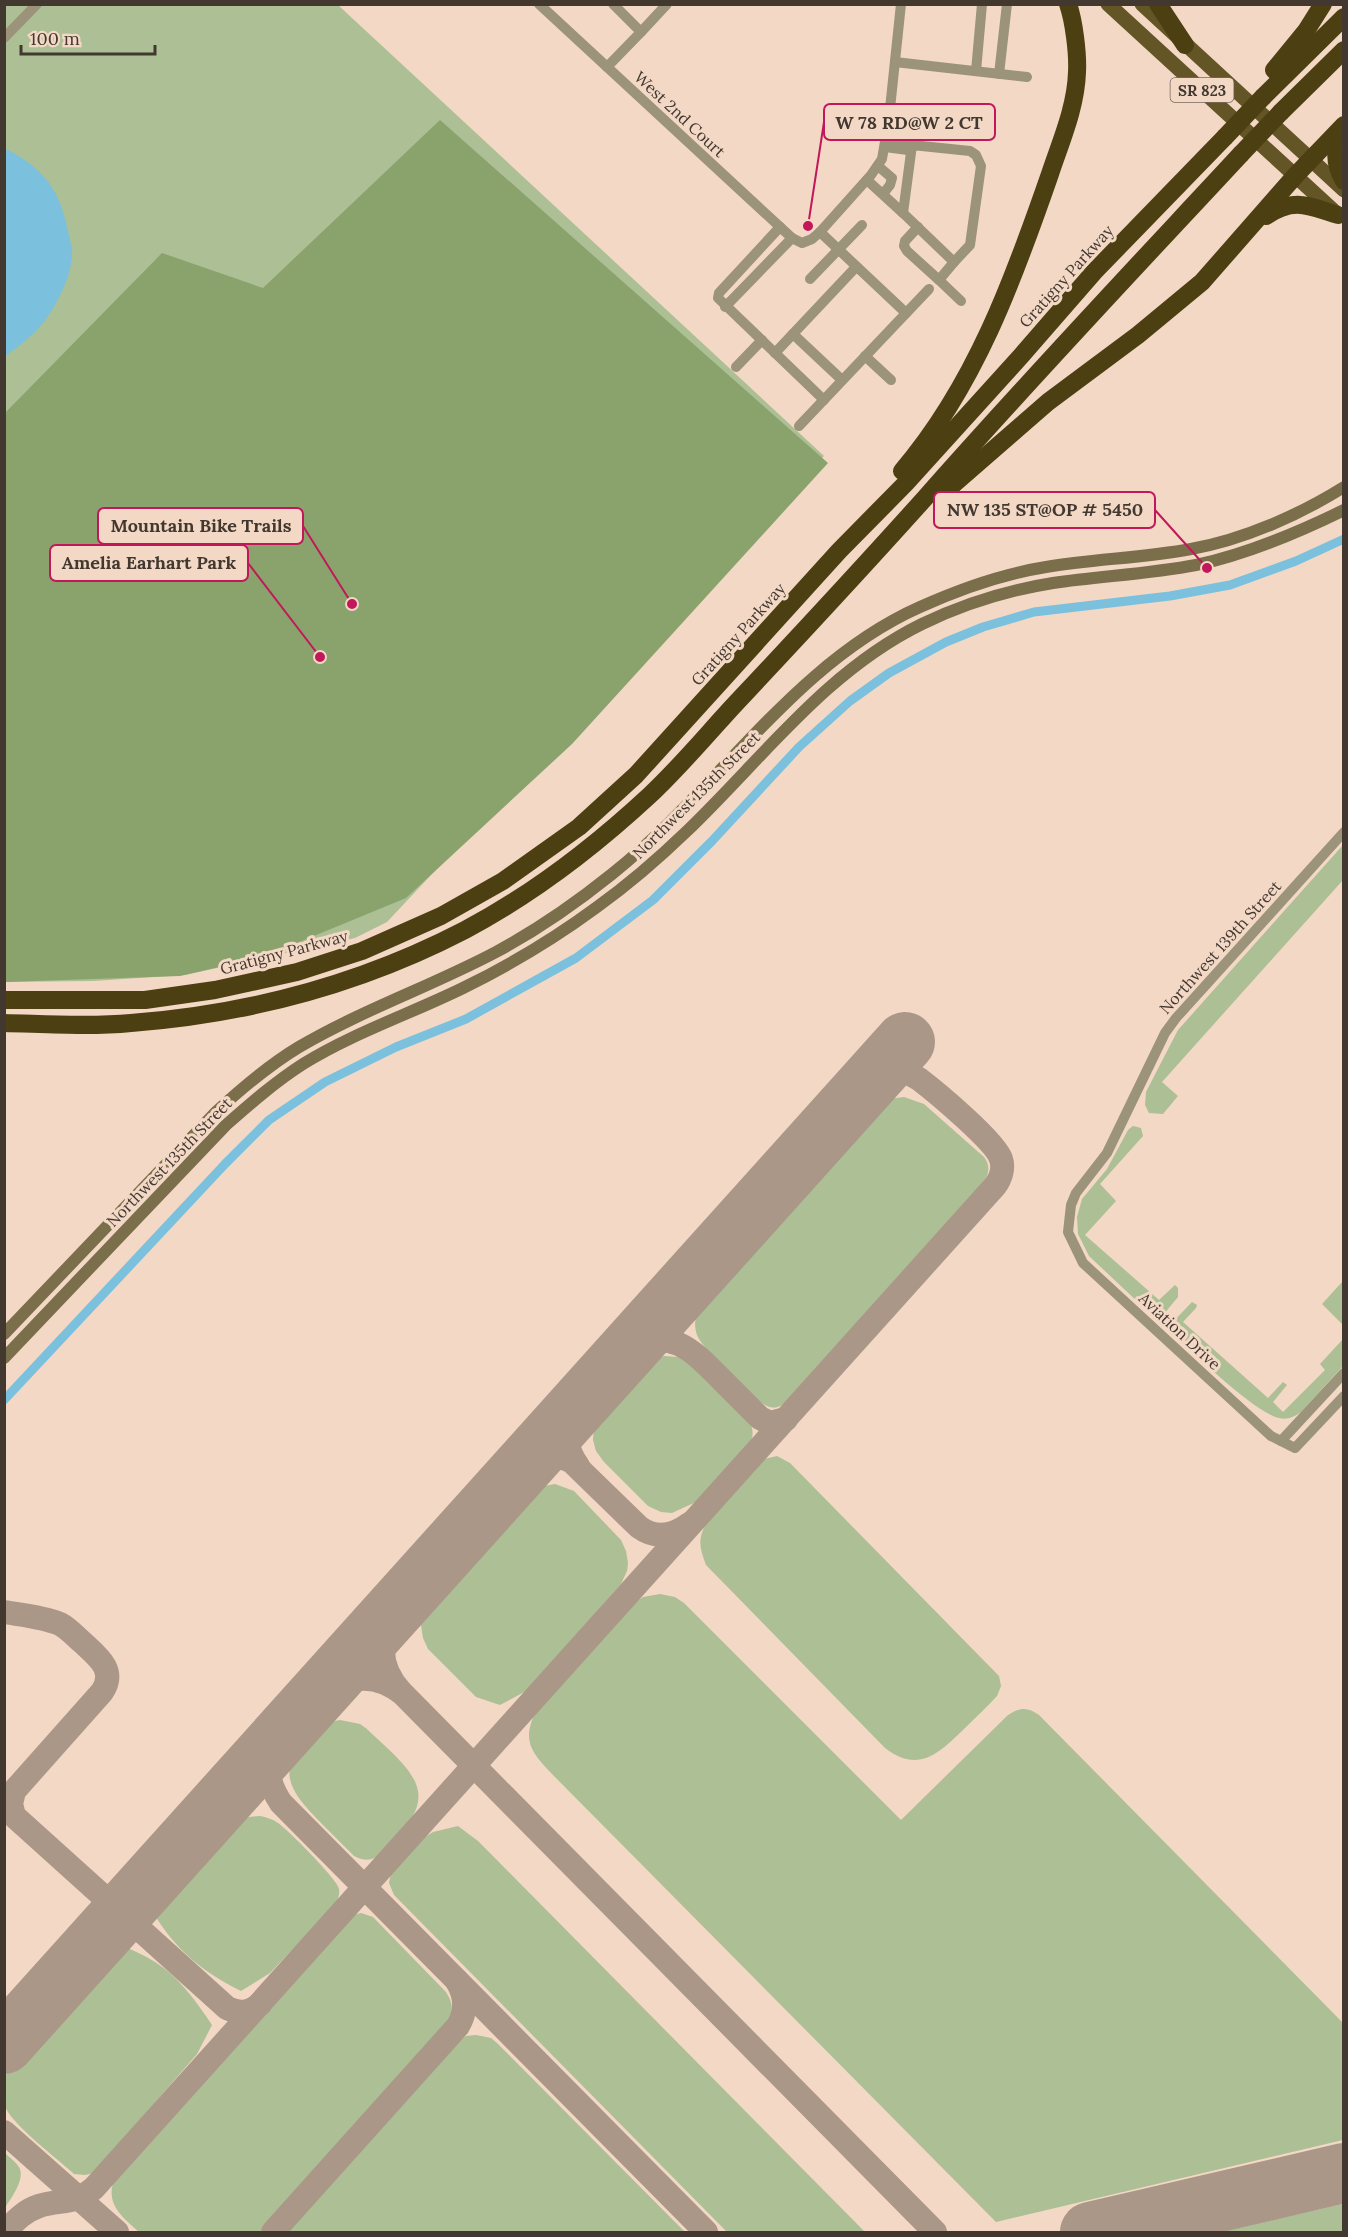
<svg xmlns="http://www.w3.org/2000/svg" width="1348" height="2237" viewBox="0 0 1348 2237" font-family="Lora,serif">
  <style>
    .green { fill: #acbf95 }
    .forest { fill: #8aa36c }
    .water { fill: #7bc1dd }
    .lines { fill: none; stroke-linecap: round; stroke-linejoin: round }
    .canal { stroke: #7bc1dd; stroke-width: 9 }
    .taxiway { stroke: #ab9788; stroke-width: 24 }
    .runway { stroke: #ab9788; stroke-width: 60 }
    .minor { stroke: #9b937a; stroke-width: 10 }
    .secondary { stroke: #7a6f4a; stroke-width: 12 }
    .primary { stroke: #635525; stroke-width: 15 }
    .motorway { stroke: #4c3f12; stroke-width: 18 }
    .motorway-bridge { stroke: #4c3f12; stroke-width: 18 }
    .labels { text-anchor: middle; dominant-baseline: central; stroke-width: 6; stroke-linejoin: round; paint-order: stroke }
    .shield { fill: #f3d8c5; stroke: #77685d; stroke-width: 1.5 }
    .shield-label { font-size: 15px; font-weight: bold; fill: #423830 }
    .street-label { font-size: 16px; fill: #423830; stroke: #f3d8c5 }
    .leader { fill: none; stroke: #c2185b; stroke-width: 2 }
    .callout-dot { fill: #c2185b; stroke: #f3d8c5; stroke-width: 2 }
    .callout { fill: #f3d8c5; stroke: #c2185b; stroke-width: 2 }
    .callout-label { font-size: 18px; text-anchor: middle; font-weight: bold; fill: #423830 }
  </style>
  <rect width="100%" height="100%" fill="#f3d8c5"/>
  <g class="green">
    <path d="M4,5H338L824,456L387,922L355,938L185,975L93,981L5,982Z"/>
    <path d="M1343,845V880L1162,1082L1178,1096L1163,1114L1149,1113L1145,1105L1146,1092L1178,1030Z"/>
    <path d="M904,1097L924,1104L984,1157C992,1168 988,1177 980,1187L787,1402C782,1405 777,1409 770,1407C756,1404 702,1349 697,1335C693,1324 696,1312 700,1302L874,1107L888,1099Z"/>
    <path d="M1133,1126L1141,1128L1143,1136L1100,1184L1116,1201L1085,1235L1159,1300L1175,1285L1178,1288V1297L1163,1315L1156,1319L1089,1256L1078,1234L1077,1217L1082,1199L1107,1169L1128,1130Z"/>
    <path d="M1343,1281V1325L1322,1304Z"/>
    <path d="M1192,1302L1197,1305L1196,1308L1183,1322L1268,1398L1283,1382L1287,1385L1273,1402L1283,1412L1325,1370L1320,1364L1343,1339V1366L1301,1412C1294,1417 1288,1420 1279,1418C1253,1412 1191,1350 1169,1330V1326Z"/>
    <path d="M664,1356L679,1357L693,1365L749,1421C754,1430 754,1438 748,1446L696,1502L672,1513L661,1512L648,1506L604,1462L596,1451L593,1440L594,1424L597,1416L642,1364Z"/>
    <path d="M777,1456L790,1463L999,1676L1001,1686L997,1696C987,1707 975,1718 964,1729C939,1753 919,1774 885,1748L706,1565C702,1554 698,1544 702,1533C707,1514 744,1479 758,1464L764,1459Z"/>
    <path d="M555,1484L574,1491L621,1540L626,1551L628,1563L627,1571L621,1584L528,1690L500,1705L476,1697L428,1649L423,1638L421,1625L425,1607L433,1597L527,1494L539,1487Z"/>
    <path d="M660,1594L675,1597L684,1603L901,1820L1008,1715C1020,1707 1028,1707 1039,1715L1343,2023V2140L996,2222L551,1773C530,1751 522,1740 536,1711L629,1606L643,1597Z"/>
    <path d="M340,1720L360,1724L367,1729C382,1744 409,1765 416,1784C425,1807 407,1825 393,1841C387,1847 381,1856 372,1859C366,1861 360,1859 354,1856C343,1845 332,1834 321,1823C298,1799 274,1776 302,1744C314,1730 322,1723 340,1720Z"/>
    <path d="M260,1816C266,1817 272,1819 278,1823C288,1830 337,1879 339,1889C340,1896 337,1901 333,1907L270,1973L241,1991C203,1972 175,1950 153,1912L158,1904L226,1828L249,1817Z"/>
    <path d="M458,1826L478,1841L865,2232H727L394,1895L389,1883L391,1873L420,1840L433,1832Z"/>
    <path d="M361,1913L373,1917L445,1991C452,2000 453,2007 451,2019L260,2232H139C121,2216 103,2202 116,2176L345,1922L353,1915Z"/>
    <path d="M121,1945C132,1950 144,1955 155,1962C179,1977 196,2001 212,2025L197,2054L94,2173L85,2175L74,2174C59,2160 10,2123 5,2106C2,2095 3,2079 9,2069Z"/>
    <path d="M476,2035L491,2038L497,2043L685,2232H287L454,2044L466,2036Z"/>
    <path d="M5,2153C9,2157 16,2162 19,2167C26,2179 11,2198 5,2208Z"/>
    <path d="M1343,2204V2232H1220Z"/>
  </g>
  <path class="forest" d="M440,120L828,463L572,744L406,898L263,957L180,976L5,982V413L162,253L263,288Z"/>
  <path class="water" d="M4,148C38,165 58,185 66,223C68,232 71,242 72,251C73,274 57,305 43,323C33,336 18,347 5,356Z"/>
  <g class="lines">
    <path class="canal" d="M4,1400L225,1164L269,1120L325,1082L396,1047L466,1019L576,958L653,900L712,841L799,747L850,701L889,673L946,642L983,627L1034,612L1170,596L1230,585L1296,561L1344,539"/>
    <g class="taxiway">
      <path d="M631,1347C673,1328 693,1351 720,1378C734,1392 747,1405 760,1418L770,1423L786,1419"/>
      <path d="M577,1408C565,1429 563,1445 578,1466"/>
      <path d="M523,1467C539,1456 553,1453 571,1461L639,1527C655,1539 673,1536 689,1524"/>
      <path d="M398,1607C379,1638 376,1664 401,1692"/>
      <path d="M4,1612C22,1615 44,1617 60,1624C68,1628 75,1636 82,1642C97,1656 117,1670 102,1692L14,1791L11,1804L14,1816L227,2008C240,2014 249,2013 260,2004"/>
      <path d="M312,1702C341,1678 371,1668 403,1694L935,2232"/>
      <path d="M277,1741C264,1763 267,1782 281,1803L706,2232"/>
      <path d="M4,2132L117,2232"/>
      <path d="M5,2232C15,2221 24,2211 39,2206C61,2199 75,2205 94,2188L995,1186C1001,1178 1004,1168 1001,1159C996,1142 936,1092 919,1079L908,1073L882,1068"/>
      <path d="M273,2232L458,2026C467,2011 466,1996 457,1981"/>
    </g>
    <g class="runway">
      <path d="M4,2044L905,1042"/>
      <path d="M1090,2232L1344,2173"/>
    </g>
    <g class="minor">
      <path d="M539,4L792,238L802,243L812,239L820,232L871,175L882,159L889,118L901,4"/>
      <path d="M613,4L641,32L667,4"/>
      <path d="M4,38L37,4"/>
      <path d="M895,62L1027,77"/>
      <path d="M607,67L641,32"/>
      <path d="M976,71L982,4"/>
      <path d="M999,74L1007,4"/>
      <path d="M912,145L970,151L976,155L981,166L970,245L954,262L903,213Z"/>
      <path d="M885,147L908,150L912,145L908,142L886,138"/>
      <path d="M878,166L892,178L890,185L883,194"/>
      <path d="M867,180L903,213"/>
      <path d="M780,227L719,293L718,298L824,400"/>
      <path d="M918,227L905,241L904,246L907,251L939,280L954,262"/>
      <path d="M820,232L906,313"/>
      <path d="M810,279L862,225"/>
      <path d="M939,280L961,301"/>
      <path d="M725,307L792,238"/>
      <path d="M793,334L842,380"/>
      <path d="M775,353L856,267"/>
      <path d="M865,356L891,380"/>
      <path d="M736,367L762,340"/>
      <path d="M799,426L929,289"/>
      <path d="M1344,832L1176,1018L1165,1033L1107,1153L1076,1193L1071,1205L1068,1232L1083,1263L1271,1436L1295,1448L1344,1396"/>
      <path d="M1281,1441L1344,1373"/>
    </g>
    <g class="secondary">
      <path d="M4,1334L216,1112C242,1088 269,1065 299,1047C362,1010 432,986 496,952C537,930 576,903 612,874C718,790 794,663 920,607C960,589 1002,574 1046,567C1094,559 1143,558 1191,549C1243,540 1299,515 1344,487"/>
      <path d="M4,1358L226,1125C251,1103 275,1082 303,1064C353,1033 410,1014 463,988C510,965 555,938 597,907C629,884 659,858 687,831C763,758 826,671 922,624C963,604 1009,590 1053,583C1101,576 1149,574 1196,565C1248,554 1297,533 1344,510"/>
    </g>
    <g class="primary">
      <path d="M1108,4L1336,213"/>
      <path d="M1142,4L1344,190"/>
    </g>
    <g class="motorway">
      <path d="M1158,4L1185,45"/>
      <path d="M1274,70L1306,31L1323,4"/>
      <path d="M1263,97L1344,17"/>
      <path d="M1281,112L1344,50"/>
      <path d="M1342,129C1335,148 1333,162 1344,181"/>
      <path d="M1266,216C1294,197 1309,206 1338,215"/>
      <path d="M902,471C975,386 1014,278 1050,174C1061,141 1076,107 1077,72C1078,54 1074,21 1068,4"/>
      <path d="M940,496L1048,402L1138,335L1202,282L1295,176L1344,125"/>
      <path d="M4,1000H145L215,990L297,972L362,951L441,916L503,881L579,827L636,775L839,551L906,483L1021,356L1094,272L1225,137"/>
      <path d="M4,1023C46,1024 90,1027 131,1023C248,1014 361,984 465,930C533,894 594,847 650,795C681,766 708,733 737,702C800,635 863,567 925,498C1028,381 1135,268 1241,154"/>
    </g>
    <g class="motorway-bridge">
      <path d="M1225,137L1263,97"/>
      <path d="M1241,154L1281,112"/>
    </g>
  </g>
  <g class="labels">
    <rect class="shield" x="1170.5" y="78" width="63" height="24" rx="4.5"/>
    <g class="shield-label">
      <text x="1202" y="90">SR 823</text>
    </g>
    <g class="street-label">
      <text transform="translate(680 114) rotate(43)">West 2nd Court</text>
      <text transform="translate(1066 276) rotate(-48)">Gratigny Parkway</text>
      <text transform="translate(738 634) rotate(-48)">Gratigny Parkway</text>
      <text transform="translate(696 795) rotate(-45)">Northwest 135th Street</text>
      <text transform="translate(1220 947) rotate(-48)">Northwest 139th Street</text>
      <text transform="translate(284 952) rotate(-15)">Gratigny Parkway</text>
      <text transform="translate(169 1162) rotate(-46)">Northwest 135th Street</text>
      <text transform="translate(1180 1331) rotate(43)">Aviation Drive</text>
    </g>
  </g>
  <path class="leader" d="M808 226L824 122M1207 568L1155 510M352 604L303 526M320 657L248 563"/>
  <g class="callout-dot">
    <circle cx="808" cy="226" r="6"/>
    <circle cx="1207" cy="568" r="6"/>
    <circle cx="352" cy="604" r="6"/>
    <circle cx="320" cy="657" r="6"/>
  </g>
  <g class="callout">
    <rect x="824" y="104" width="171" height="36" rx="6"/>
    <rect x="934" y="492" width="221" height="36" rx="6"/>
    <rect x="98" y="508" width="205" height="36" rx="6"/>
    <rect x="50" y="545" width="198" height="36" rx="6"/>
  </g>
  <g class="callout-label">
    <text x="909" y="129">W 78 RD@W 2 CT</text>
    <text x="1045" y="516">NW 135 ST@OP # 5450</text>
    <text x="201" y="532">Mountain Bike Trails</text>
    <text x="149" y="569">Amelia Earhart Park</text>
  </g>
  <rect width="1348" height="2237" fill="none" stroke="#423830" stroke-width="12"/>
  <path d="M21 45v9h134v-9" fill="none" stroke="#423830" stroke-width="3"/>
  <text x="30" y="45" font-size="18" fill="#423830" stroke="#f3d8c5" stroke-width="4.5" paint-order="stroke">100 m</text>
</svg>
